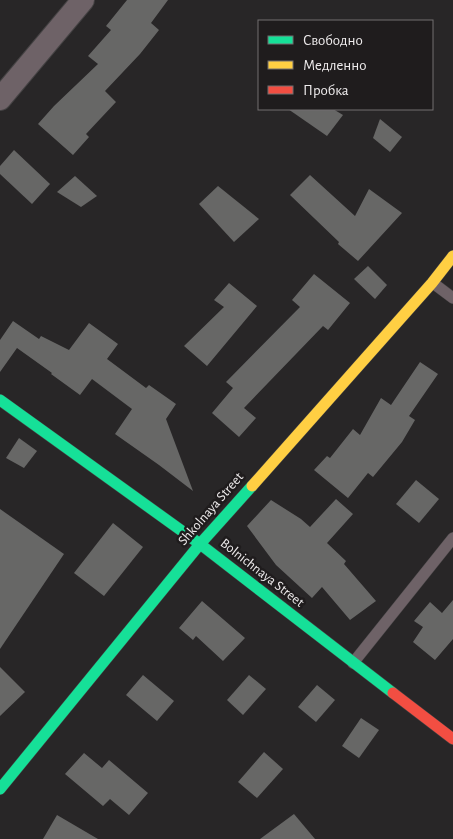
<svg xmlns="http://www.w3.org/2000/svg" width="453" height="839" viewBox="0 0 453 839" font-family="'Alegreya Sans',sans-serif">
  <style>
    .building { fill: #676766 }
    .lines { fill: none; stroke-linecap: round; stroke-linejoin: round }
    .lane-casing { stroke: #444243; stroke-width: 12 }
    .street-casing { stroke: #444243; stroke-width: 24 }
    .fast-casing { stroke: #444243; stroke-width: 12 }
    .slow-casing { stroke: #444243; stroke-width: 12 }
    .jam-casing { stroke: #444243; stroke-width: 12 }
    .lane { stroke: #6e6267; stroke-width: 11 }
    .street { stroke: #6e6267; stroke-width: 22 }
    .fast { stroke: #16e098; stroke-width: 11 }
    .slow { stroke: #ffcf43; stroke-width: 11 }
    .jam { stroke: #f24e42; stroke-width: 11 }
    .labels { text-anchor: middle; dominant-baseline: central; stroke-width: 5; stroke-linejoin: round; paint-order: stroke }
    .street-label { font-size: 14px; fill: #eeebec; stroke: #1f1c1d }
  </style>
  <rect width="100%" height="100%" fill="#282627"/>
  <g class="building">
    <path d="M127,0H168L151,23L159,30L140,54L105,91L116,102L86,134L89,137L73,155L38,124L54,106L98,64L88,56L111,30L106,26Z"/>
    <path d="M288,109H333L343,115L327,136Z"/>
    <path d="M380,119L402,137L390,152L373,138Z"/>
    <path d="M14,150L50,184L32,204L0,174V166Z"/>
    <path d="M310,175L355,216L369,189L402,213L358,261L338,244L339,242L290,195Z"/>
    <path d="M75,176L97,196L81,207L57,192Z"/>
    <path d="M218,186L259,219L234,242L199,204Z"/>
    <path d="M368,266L387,285L375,299L354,279Z"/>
    <path d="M314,274L350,303L328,330L323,326L244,408L256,418L239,437L212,413L233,388L226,382L300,307L292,300Z"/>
    <path d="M229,283L257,306L207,366L184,346L224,307L214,300Z"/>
    <path d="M13,321L39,339L41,336L69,350L89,323L118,344L107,359L146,388L149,385L176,404L166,419L193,491L159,465L115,434L132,409L92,379L80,395L51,374L52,373L17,348L0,372V340Z"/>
    <path d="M420,362L438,374L409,416L415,420L402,442L373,477L368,473L348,498L314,470L327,456L330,458L353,429L360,435L381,398L391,405Z"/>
    <path d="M19,438L37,451L24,468L6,458Z"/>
    <path d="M416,480L439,499L419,523L396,504Z"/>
    <path d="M336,499L353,514L327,543L346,561L344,564L376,601L350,620L322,587L312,598L276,565L247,526L271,500L301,519L310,527Z"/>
    <path d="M0,509L64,554L0,649Z"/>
    <path d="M113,523L143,547L104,596L74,573Z"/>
    <path d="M453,600V639L435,660L413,642L423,627L414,621L430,602L442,613Z"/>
    <path d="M202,601L245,638L223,661L196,636L193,640L179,628Z"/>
    <path d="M0,667L25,692L0,716Z"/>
    <path d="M143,675L174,701L157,721L126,695Z"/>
    <path d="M249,675L266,689L243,715L227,700Z"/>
    <path d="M317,685L335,700L316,722L298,707Z"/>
    <path d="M361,718L379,730L359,758L342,746Z"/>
    <path d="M264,752L283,769L257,798L238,782Z"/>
    <path d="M84,753L102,768L109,760L148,793L129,815L110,799L103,806L65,774Z"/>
    <path d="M294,814L315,839H260Z"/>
    <path d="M57,815L98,839H43Z"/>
  </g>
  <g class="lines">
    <defs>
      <g id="lane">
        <path d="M433,283L453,298"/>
        <path d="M353,663L453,538"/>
      </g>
      <path id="street" d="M0,99L83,0"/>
      <g id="fast">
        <path d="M0,400L200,544L393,693"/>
        <path d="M0,789L200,544L252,486"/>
      </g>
      <path id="slow" d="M252,486L432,283L453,256"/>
      <path id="jam" d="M393,693L453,739"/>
    </defs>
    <use href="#lane" class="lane-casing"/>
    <use href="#street" class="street-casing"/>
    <use href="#fast" class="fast-casing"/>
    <use href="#slow" class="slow-casing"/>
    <use href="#jam" class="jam-casing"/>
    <use href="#lane" class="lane"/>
    <use href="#street" class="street"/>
    <use href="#fast" class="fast"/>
    <use href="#slow" class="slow"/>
    <use href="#jam" class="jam"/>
  </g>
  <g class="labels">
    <g class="street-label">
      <text transform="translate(211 509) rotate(-49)">Shkolnaya Street</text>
      <text transform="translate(262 573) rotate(38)">Bolnichnaya Street</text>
    </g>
  </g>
  <rect x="258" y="20" width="175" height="90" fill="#1f1c1d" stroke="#726f70"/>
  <rect x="268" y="36" width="25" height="8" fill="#16e098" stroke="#726f70"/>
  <text x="303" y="45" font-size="15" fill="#eeebec">Свободно</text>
  <rect x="268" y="61" width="25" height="8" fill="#ffcf43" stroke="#726f70"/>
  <text x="303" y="70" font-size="15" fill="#eeebec">Медленно</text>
  <rect x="268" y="86" width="25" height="8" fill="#f24e42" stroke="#726f70"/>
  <text x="303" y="95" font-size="15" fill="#eeebec">Пробка</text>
</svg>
